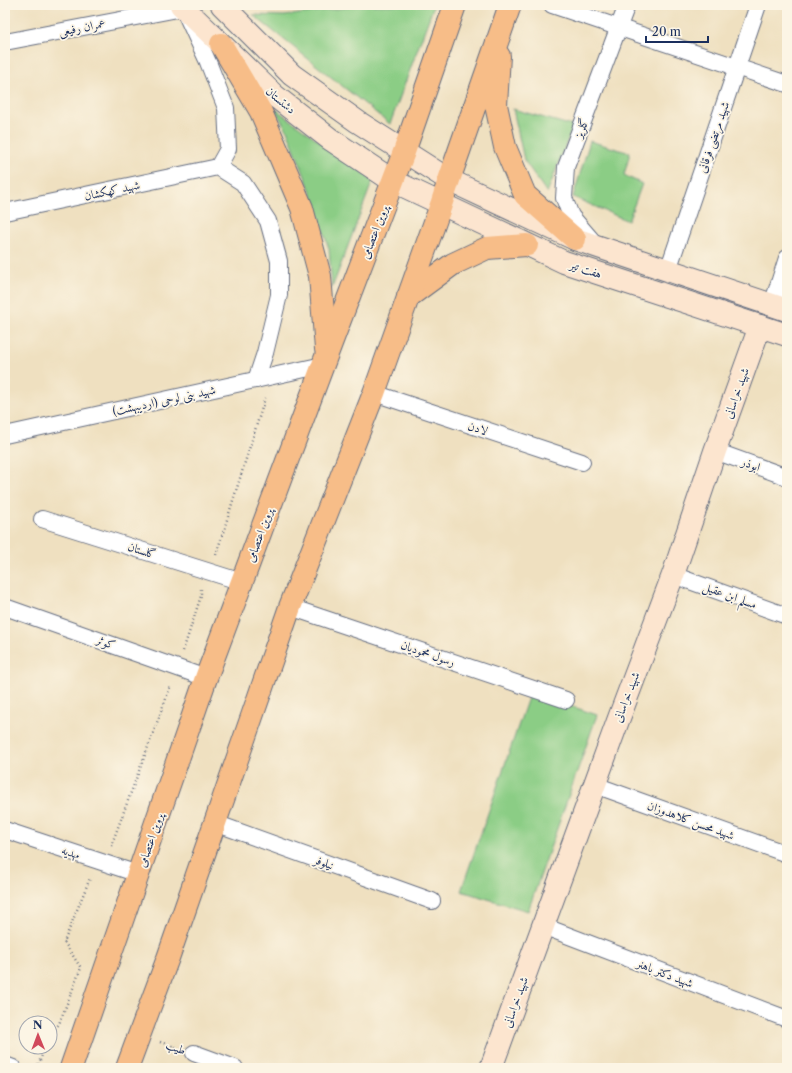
<svg xmlns="http://www.w3.org/2000/svg" width="792" height="1073" viewBox="0 0 792 1073" font-family="'Libre Caslon Text',Amiri,serif">
  <style>
    .green { fill: #8bcd85; stroke: #537e72 }
    .lines { fill: none; stroke-linecap: round; stroke-linejoin: round }
    .street-casing { stroke: #656d80; stroke-width: 18 }
    .secondary-casing { stroke: #656d80; stroke-width: 24 }
    .primary-casing { stroke: #656d80; stroke-width: 24 }
    .path { stroke: #656d80; stroke-width: 2.5; stroke-dasharray: 1 3; stroke-linecap: butt }
    .street { stroke: #fff; stroke-width: 16 }
    .secondary { stroke: #fce5cf; stroke-width: 22 }
    .primary { stroke: #f7bd88; stroke-width: 22 }
    .labels { text-anchor: middle; dominant-baseline: central; stroke-width: 3.5; stroke-linejoin: round; paint-order: stroke }
    .street-label { font-size: 12px; fill: #1b2f5e; stroke: #fcf5e5 }
  </style>
  <rect width="100%" height="100%" fill="#fcf5e5"/>
  <filter id="ink" filterUnits="userSpaceOnUse"><feTurbulence type="fractalNoise" baseFrequency=".025" numOctaves="2"/><feDisplacementMap in="SourceGraphic" scale="8" xChannelSelector="R" yChannelSelector="G"/><feConvolveMatrix kernelMatrix="1 2 1 2 8 2 1 2 1" color-interpolation-filters="sRGB"/></filter>
  <filter id="wash" filterUnits="userSpaceOnUse"><feTurbulence type="fractalNoise" baseFrequency=".012" numOctaves="4" result="noise"/><feDisplacementMap in="SourceGraphic" scale="16" xChannelSelector="R" yChannelSelector="G"/><feGaussianBlur stdDeviation="0.9" result="paint"/><feColorMatrix in="noise" values="0 0 0 0 0 0 0 0 0 0 0 0 0 0 0 0 0 1.4 0 .05"/><feComposite in="paint" operator="in"/></filter>
  <g filter="url(#wash)">
    <rect width="100%" height="100%" fill="#efe0c0"/>
    <g class="green">
      <path d="M364,5H434L390,124L253,15L284,16Z"/>
      <path d="M274,108L373,180L332,288L329,249L311,192L287,130Z"/>
      <path d="M513,109L573,126L547,193L524,160Z"/>
      <path d="M590,141L630,153L624,175L642,184L628,221L573,197Z"/>
      <path d="M530,692L597,715L528,911L461,891Z"/>
    </g>
  </g>
  <g filter="url(#ink)">
    <g class="lines">
      <defs>
        <g id="street">
          <path d="M552,5L787,84"/>
          <path d="M5,42L183,8L208,62L226,108L228,149L218,167L243,183L268,221L279,261V295L265,353L256,380"/>
          <path d="M5,212L218,167"/>
          <path d="M596,245L571,216L564,198L566,167L627,5"/>
          <path d="M668,270L758,5"/>
          <path d="M772,305L787,258"/>
          <path d="M374,393L582,462"/>
          <path d="M5,435L323,365"/>
          <path d="M715,451L787,477"/>
          <path d="M42,519L242,582"/>
          <path d="M673,575L787,616"/>
          <path d="M5,607L206,678"/>
          <path d="M290,607L566,700"/>
          <path d="M595,785L787,854"/>
          <path d="M215,823L432,901"/>
          <path d="M5,830L138,874"/>
          <path d="M543,926L787,1019"/>
          <path d="M194,1053L235,1068"/>
          <path d="M5,1065L13,1068"/>
        </g>
        <g id="secondary">
          <path d="M181,5L275,96L330,139L393,181L564,262L787,335"/>
          <path d="M222,5L292,75L358,122L449,180L575,239L787,310"/>
          <path d="M491,1068L619,718L673,575L715,451L760,326"/>
        </g>
        <g id="primary">
          <path d="M221,44L261,112L302,208L320,276L326,349"/>
          <path d="M499,56L496,105L505,147L525,195L575,239"/>
          <path d="M408,297L453,264L487,248L527,245"/>
          <path d="M71,1068L206,678L327,354L404,152L455,5"/>
          <path d="M127,1068L168,958L290,607L374,393L441,205L449,180L510,5"/>
        </g>
      </defs>
      <use href="#street" class="street-casing"/>
      <use href="#secondary" class="secondary-casing"/>
      <use href="#primary" class="primary-casing"/>
      <g class="path">
        <path d="M216,555L266,395"/>
        <path d="M183,651L201,596V589"/>
        <path d="M111,846L171,685"/>
        <path d="M50,1035L59,1024L81,968L64,942L90,878"/>
        <path d="M160,1042L178,1048"/>
        <path d="M37,1068L45,1047"/>
      </g>
      <use href="#street" class="street"/>
      <use href="#secondary" class="secondary"/>
      <use href="#primary" class="primary"/>
    </g>
  </g>
  <g class="labels">
    <g class="street-label">
      <text transform="translate(82 27) rotate(-11)">عمران رفیعی</text>
      <text transform="translate(281 100) rotate(40)">دشتستان</text>
      <text transform="translate(581 128) rotate(-69)">گلریز</text>
      <text transform="translate(713 137) rotate(-71)">شهید مرتضی فرقانی</text>
      <text transform="translate(112 190) rotate(-12)">شهید کهکشان</text>
      <text transform="translate(374 232) rotate(-69)">پروین اعتصامی</text>
      <text transform="translate(586 269) rotate(18)">هفت تیر</text>
      <text transform="translate(736 393) rotate(-70)">شهید خراسانی</text>
      <text transform="translate(164 400) rotate(-12)">شهید بنی لوحی (اردیبهشت)</text>
      <text transform="translate(478 428) rotate(18)">لادن</text>
      <text transform="translate(751 464) rotate(20)">ابوذر</text>
      <text transform="translate(259 535) rotate(-70)">پروین اعتصامی</text>
      <text transform="translate(142 550) rotate(18)">گلستان</text>
      <text transform="translate(730 595) rotate(20)">مسلم ابن عقیل</text>
      <text transform="translate(106 642) rotate(19)">کوثر</text>
      <text transform="translate(428 653) rotate(19)">رسول محمودیان</text>
      <text transform="translate(626 697) rotate(-69)">شهید خراسانی</text>
      <text transform="translate(691 820) rotate(20)">شهید محسن کلاهدوزان</text>
      <text transform="translate(150 840) rotate(-71)">پروین اعتصامی</text>
      <text transform="translate(71 852) rotate(19)">مهدیه</text>
      <text transform="translate(324 862) rotate(20)">نیلوفر</text>
      <text transform="translate(665 973) rotate(21)">شهید دکتر باهنر</text>
      <text transform="translate(515 1002) rotate(-70)">شهید خراسانی</text>
      <text transform="translate(176 1047) rotate(20)">طیب</text>
    </g>
  </g>
  <rect width="792" height="1073" fill="none" stroke="#fcf5e5" stroke-width="20"/>
  <g transform="translate(38 1035) rotate(359)"><circle r="19" fill="#fcf5e5" stroke="#a2a6af"/>
  <path d="M0-3L7 15L0 10L-7 15Z" fill="#d1495b"/>
  <text y="-6" font-size="11" font-weight="bold" text-anchor="middle" fill="#1b2f5e">N</text>
  </g>
  <path d="M646 36v6h62v-6" fill="none" stroke="#1b2f5e" stroke-width="2"/>
  <text x="652" y="36" font-size="12" fill="#1b2f5e" stroke="#fcf5e5" stroke-width="3" paint-order="stroke">20 m</text>
</svg>
